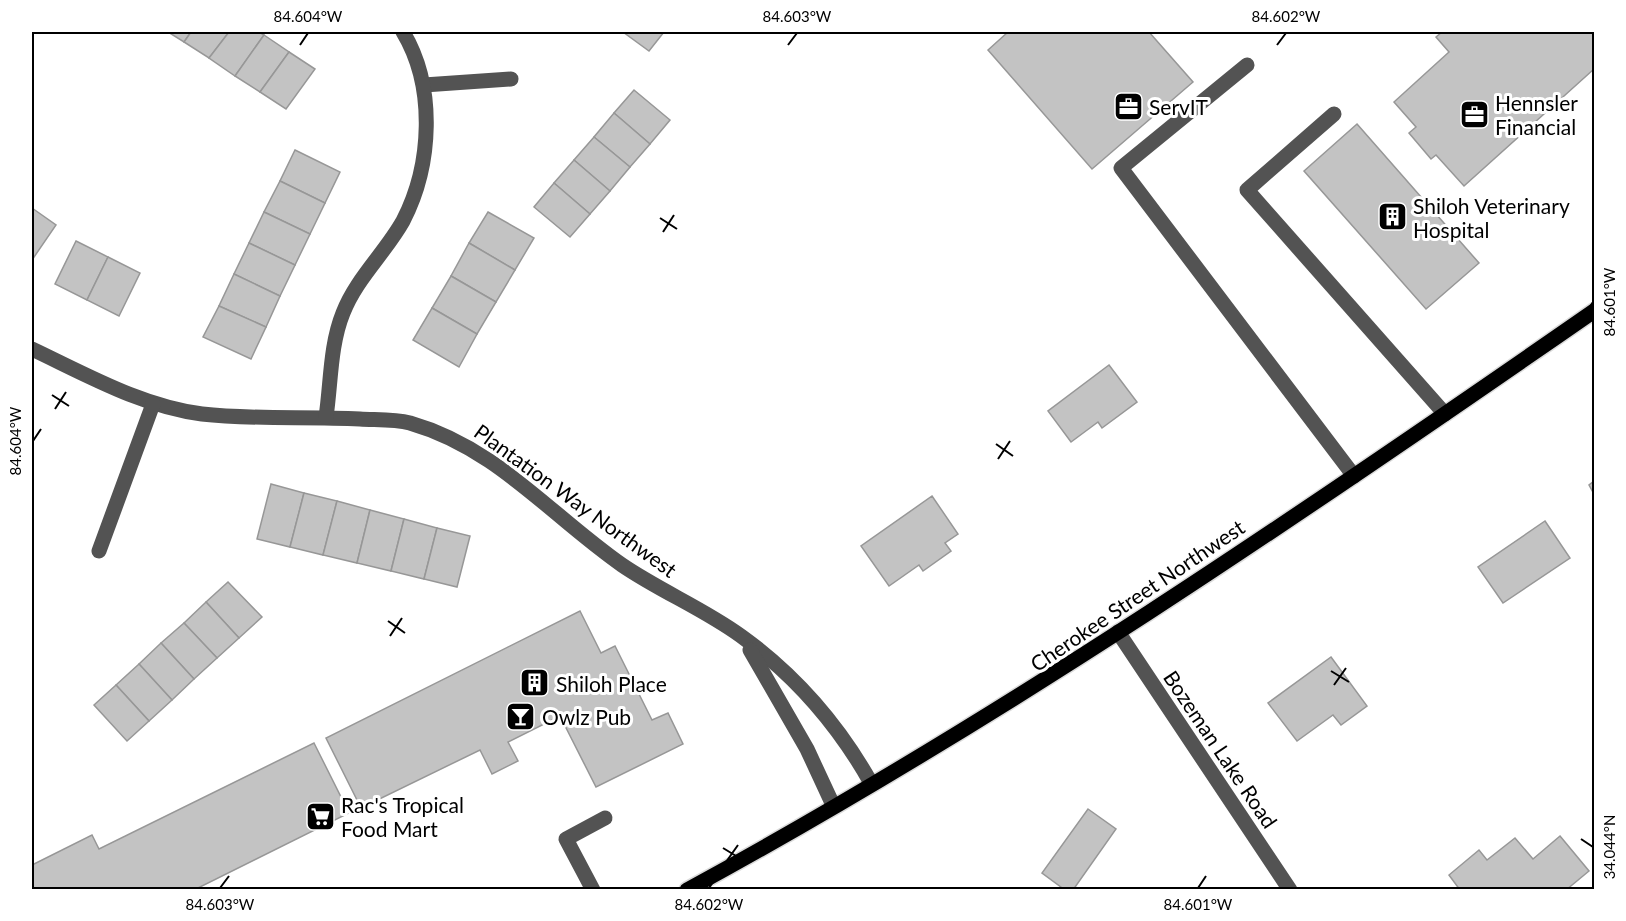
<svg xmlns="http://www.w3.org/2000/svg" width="1626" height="921" viewBox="0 0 1626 921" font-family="Lato,sans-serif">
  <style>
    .building { fill: #c3c3c3; stroke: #979797; stroke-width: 1.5 }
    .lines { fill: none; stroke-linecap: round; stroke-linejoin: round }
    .major-casing { stroke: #dbdbdb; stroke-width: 18 }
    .minor { stroke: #535353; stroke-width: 15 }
    .major { stroke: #000; stroke-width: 15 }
    .ticks { fill: none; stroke: #000; stroke-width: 2 }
    .labels { text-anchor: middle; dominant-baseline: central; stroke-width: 6; stroke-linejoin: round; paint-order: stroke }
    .poi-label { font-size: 21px; fill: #000; stroke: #fff; text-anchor: start }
    .street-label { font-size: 21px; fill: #000; stroke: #fff }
    .neatline { fill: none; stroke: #000; stroke-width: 2 }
    .ticks-label { font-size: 15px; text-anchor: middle; fill: #000 }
  </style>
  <rect width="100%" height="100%" fill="#fff"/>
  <g class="building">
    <path d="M168,32H191L184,42Z"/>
    <path d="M191,32H229L209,58L184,42Z"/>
    <path d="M229,32H259L264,35L235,76L209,58Z"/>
    <path d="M623,32H664L649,51Z"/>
    <path d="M1008,32H1149L1193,82L1092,169L988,50Z"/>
    <path d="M1442,32H1594V69L1464,186L1436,155L1431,159L1409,133L1416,127L1394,102L1449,52L1436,37Z"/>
    <path d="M264,35L289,52L260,92L235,76Z"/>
    <path d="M289,52L315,69L286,109L260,92Z"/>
    <path d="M634,90L670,120L650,144L614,113Z"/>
    <path d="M614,113L650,144L630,167L594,137Z"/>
    <path d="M1357,124L1479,263L1426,309L1304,171Z"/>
    <path d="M594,137L630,167L610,191L574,160Z"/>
    <path d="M295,150L340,172L325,203L280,181Z"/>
    <path d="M574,160L610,191L590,214L554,183Z"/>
    <path d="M280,181L325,203L310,234L264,212Z"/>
    <path d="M554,183L590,214L570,237L534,207Z"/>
    <path d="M32,208L56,225L32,260Z"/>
    <path d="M264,212L310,234L295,265L249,243Z"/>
    <path d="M488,212L534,238L515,270L469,243Z"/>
    <path d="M76,241L108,257L87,300L55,284Z"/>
    <path d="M249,243L295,265L280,296L234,274Z"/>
    <path d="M469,243L515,270L496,302L451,276Z"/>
    <path d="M108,257L140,273L119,316L87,300Z"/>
    <path d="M234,274L280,296L266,327L219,306Z"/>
    <path d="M451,276L496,302L477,334L432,308Z"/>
    <path d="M219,306L266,327L251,359L203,337Z"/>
    <path d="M432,308L477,334L459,367L413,340Z"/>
    <path d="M1109,365L1137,402L1102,428L1098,422L1071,442L1048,411Z"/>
    <path d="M1594,481V494L1589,485Z"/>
    <path d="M271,484L304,493L290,547L257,539Z"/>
    <path d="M304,493L337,501L323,555L290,547Z"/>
    <path d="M932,496L958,534L945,543L951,551L923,571L919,565L889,586L861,546Z"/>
    <path d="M337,501L370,510L357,563L323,555Z"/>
    <path d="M370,510L404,519L391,571L357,563Z"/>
    <path d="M404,519L437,528L424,579L391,571Z"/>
    <path d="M1545,521L1570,558L1503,603L1478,567Z"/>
    <path d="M437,528L470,536L457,587L424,579Z"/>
    <path d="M228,582L262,617L239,638L206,602Z"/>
    <path d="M206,602L239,638L217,658L184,623Z"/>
    <path d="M580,611L601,653L615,646L652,720L668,713L683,744L596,787L560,716L508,742L518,761L492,774L480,750L361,808L326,738Z"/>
    <path d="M184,623L217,658L194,679L161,643Z"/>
    <path d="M161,643L194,679L172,700L139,664Z"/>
    <path d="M1331,657L1367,706L1341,725L1333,715L1297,741L1268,703Z"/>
    <path d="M139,664L172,700L149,721L116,685Z"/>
    <path d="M116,685L149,721L127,741L94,705Z"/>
    <path d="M314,743L349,813L194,890H32V865L92,835L99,849Z"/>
    <path d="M1088,809L1116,829L1073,890H1065L1042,873Z"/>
    <path d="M1560,836L1589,871L1566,890H1460L1449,875L1479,850L1487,860L1515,838L1533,859Z"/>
  </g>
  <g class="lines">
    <defs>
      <path id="major" d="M687,890C1003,718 1300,515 1594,311"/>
    </defs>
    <use href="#major" class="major-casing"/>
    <g class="minor">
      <path d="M1247,65L1121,168L1354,476"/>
      <path d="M424,85L511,79"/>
      <path d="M1334,114L1247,190L1445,414"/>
      <path d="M32,349C87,375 141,406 202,414C254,420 308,416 360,419C376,420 394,419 410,423C497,448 549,514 622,565C660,591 704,609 741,636C795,675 839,726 871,783"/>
      <path d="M326,417C331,383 330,345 343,313C356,279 385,253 403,221C432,165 436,87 403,32"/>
      <path d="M99,551L153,404"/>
      <path d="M1118,632L1290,890"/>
      <path d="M750,650L807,749L833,805"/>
      <path d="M593,890L566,839L605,818"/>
    </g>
    <use href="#major" class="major"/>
  </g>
  <path class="ticks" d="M300,45L308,33M788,45L797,33M1277,45L1286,33M660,218L677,229M663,232L674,215M1585,314L1593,302M52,395L69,406M55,409L66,392M33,441L41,429M996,444L1013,456M998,459L1010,441M388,621L405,633M390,636L402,618M1331,671L1349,682M1334,685L1346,668M1581,839L1593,847M723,848L741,859M726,862L738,845M220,888L229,876M709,888L717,876M1198,888L1206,876"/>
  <defs>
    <symbol id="office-square" viewBox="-11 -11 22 22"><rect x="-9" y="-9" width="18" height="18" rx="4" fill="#000" stroke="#fff"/><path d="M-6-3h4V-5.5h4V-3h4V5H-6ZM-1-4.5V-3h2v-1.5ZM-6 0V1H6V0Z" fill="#fff"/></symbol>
    <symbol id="building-square" viewBox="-11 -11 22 22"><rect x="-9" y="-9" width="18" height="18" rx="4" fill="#000" stroke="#fff"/><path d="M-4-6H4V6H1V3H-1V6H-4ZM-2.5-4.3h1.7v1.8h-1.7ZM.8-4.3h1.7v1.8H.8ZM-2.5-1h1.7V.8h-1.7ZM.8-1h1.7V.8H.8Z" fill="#fff"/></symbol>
    <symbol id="bar-square" viewBox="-11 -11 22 22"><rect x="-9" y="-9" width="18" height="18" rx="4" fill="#000" stroke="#fff"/><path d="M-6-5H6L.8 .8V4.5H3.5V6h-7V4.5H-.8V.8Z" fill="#fff"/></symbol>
    <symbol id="supermarket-square" viewBox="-11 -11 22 22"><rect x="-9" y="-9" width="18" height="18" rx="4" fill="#000" stroke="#fff"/><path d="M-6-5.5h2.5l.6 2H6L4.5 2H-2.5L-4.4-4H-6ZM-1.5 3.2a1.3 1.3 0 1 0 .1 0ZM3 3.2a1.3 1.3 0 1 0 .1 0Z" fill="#fff"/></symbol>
  </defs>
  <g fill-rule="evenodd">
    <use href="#office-square" x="1112" y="90" width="33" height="33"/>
    <use href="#office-square" x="1458" y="98" width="33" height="33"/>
    <use href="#building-square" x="1376" y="200" width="33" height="33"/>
    <use href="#building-square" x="518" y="666" width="33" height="33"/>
    <use href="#bar-square" x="504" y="700" width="33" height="33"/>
    <use href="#supermarket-square" x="304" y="800" width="33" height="33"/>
  </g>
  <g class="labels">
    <g class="poi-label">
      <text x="1495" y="102">Hennsler<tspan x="1495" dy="24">Financial</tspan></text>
      <text x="1149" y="106">ServIT</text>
      <text x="1413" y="205">Shiloh Veterinary<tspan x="1413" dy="24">Hospital</tspan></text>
      <text x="556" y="683">Shiloh Place</text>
      <text x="542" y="716">Owlz Pub</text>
      <text x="341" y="804">Rac's Tropical<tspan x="341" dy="24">Food Mart</tspan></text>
    </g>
    <g class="street-label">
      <text transform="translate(576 500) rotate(36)">Plantation Way Northwest</text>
      <text transform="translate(1137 595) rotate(-34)">Cherokee Street Northwest</text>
      <text transform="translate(1221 749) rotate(56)">Bozeman Lake Road</text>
    </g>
  </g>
  <rect width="1626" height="921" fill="none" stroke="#ffffff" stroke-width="66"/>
  <rect x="33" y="33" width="1560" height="855" class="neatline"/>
  <g class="ticks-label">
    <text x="308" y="22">84.604°W</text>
    <text x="797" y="22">84.603°W</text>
    <text x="1286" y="22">84.602°W</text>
    <text transform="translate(1610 302) rotate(-90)" y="5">84.601°W</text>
    <text transform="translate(16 441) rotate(-90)" y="5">84.604°W</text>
    <text transform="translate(1610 847) rotate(-90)" y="5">34.044°N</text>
    <text x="220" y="910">84.603°W</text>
    <text x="709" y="910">84.602°W</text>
    <text x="1198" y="910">84.601°W</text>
  </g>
</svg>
